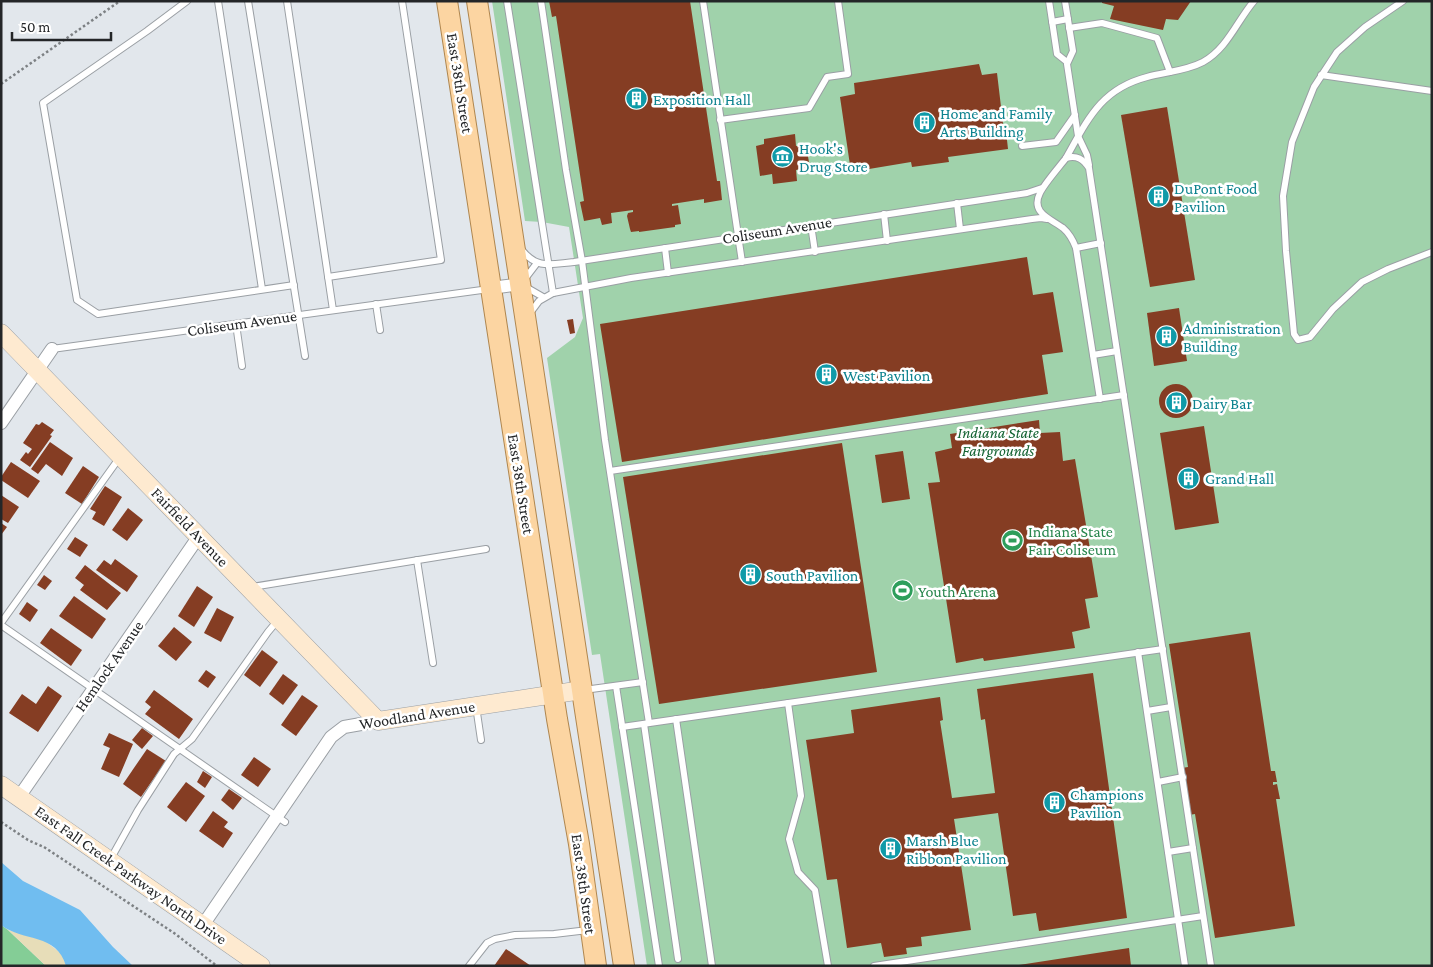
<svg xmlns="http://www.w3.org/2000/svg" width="1433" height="967" viewBox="0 0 1433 967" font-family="'Crimson Pro',serif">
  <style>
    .green { fill: #a0d2ab }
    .forest { fill: #84cd96 }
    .sand { fill: #e7ddb8 }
    .water { fill: #70bdf0 }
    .building { fill: #853d23 }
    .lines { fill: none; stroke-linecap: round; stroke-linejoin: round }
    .lane-casing { stroke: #9a9fa4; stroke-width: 8 }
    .street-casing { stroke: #9a9fa4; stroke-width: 14 }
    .secondary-casing { stroke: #9a9fa4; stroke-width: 19 }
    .primary-casing { stroke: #af864f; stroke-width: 22 }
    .path { stroke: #7d8184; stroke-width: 2.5; stroke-dasharray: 2.5 2.5; stroke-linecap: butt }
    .lane { stroke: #fff; stroke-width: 6 }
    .street { stroke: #fff; stroke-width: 12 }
    .secondary { stroke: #feead0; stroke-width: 18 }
    .primary { stroke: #fcd5a2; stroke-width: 20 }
    .labels { text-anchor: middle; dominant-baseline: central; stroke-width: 5; stroke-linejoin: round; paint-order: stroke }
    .street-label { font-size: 16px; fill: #242628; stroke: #fff }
    .culture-label { font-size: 16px; fill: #0d838f; stroke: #fff; text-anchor: start }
    .park-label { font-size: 16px; font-style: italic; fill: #136332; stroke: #fff }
    .leisure-label { font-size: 16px; fill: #27864d; stroke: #fff; text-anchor: start }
  </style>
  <rect width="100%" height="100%" fill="#e2e7ec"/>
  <path class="green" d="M492,1H1432V966H647L600,654L592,655L547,358L575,337L583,318L569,227L542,222L525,221Z"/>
  <path class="forest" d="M1,925L8,930L46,966H1Z"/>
  <path class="sand" d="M8,930L45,941L63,955L66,966H46Z"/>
  <path class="water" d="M1,862L23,881L80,910L113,947L133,966H66C57,933 23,942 1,925Z"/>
  <g class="building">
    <path d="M549,1H690L717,181H720L722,200L704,203V199L672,204V206L678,205L681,224L675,225V227L639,232V231L631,232L630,229L627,216L628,213L633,212V210L611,213L612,223L602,225L600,218L584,221L580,202L584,201L556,16L552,17Z"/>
    <path d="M1102,1H1191L1178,20L1166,19L1163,30L1110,19L1114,6L1102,3Z"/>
    <path d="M979,64L982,75L997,73L1004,132L1006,131L1008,149L948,157L949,162L912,167L911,162L851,172L840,97L855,94L854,83Z"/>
    <path d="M1167,107L1195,280L1150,287L1121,115Z"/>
    <path d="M795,134L796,146L806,145L810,168L796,170L797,181L773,184L772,174L760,176L756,146L764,144V139Z"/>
    <path d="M1027,257L1033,295L1053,292L1063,352L1042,355L1048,394L622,462L600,324Z"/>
    <path d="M1179,308L1187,361L1154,366L1147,313Z"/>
    <path d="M573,319L575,333L570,334L567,320Z"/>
    <circle cx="1176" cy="401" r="17"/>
    <path d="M1039,420L1040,433L1060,432L1063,461L1075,459L1098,597L1085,599L1090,628L1072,632L1075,648L984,661L983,658L956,663L928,483L940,482L935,452L952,448L950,434Z"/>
    <path d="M42,422L54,430L50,435L52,436L30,467L20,460L26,452L28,454L32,449L23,443L36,424L39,425Z"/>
    <path d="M1204,426L1219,523L1175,530L1160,433Z"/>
    <path d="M50,442L73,458L62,476L46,464L38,474L31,469Z"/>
    <path d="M842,443L877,672L659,704L623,477Z"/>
    <path d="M903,451L910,499L882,503L875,455Z"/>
    <path d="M11,462L40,481L28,498L1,480V477Z"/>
    <path d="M83,466L99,477L82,504L65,493Z"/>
    <path d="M105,486L122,497L104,526L92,519L96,512L90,509Z"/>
    <path d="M1,495L19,507L8,523L1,519Z"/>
    <path d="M128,508L143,520L127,541L112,530Z"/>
    <path d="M1,523L7,527L1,535Z"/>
    <path d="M75,537L88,545L80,557L67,549Z"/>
    <path d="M115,559L138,576L127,592L96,570L104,560L111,565Z"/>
    <path d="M85,565L121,593L107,610L80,590L84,585L75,578Z"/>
    <path d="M44,575L52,581L45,590L37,585Z"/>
    <path d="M197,586L213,597L194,627L178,616Z"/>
    <path d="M74,596L106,619L92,639L59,616Z"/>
    <path d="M27,602L38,610L30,622L19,614Z"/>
    <path d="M217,608L234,617L221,642L204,633Z"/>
    <path d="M174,627L192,642L176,661L158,646Z"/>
    <path d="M51,628L82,650L71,666L40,643Z"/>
    <path d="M1250,632L1271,771H1275L1277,782H1273V785L1277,784L1280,799H1276L1295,926L1215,938L1195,814L1189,815L1182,768L1188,767L1169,644Z"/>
    <path d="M262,650L278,662L260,687L244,675Z"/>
    <path d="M206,670L216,677L208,688L198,681Z"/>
    <path d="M1093,673L1127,918L1039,931L1036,913L1013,916L998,813L954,819L971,930L921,937L922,946L906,948L907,954L884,957L881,943L847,948L837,879L827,880L806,740L854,733L851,710L940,697L943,720L940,721L952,798L995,793L985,719L981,720L977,689Z"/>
    <path d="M283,674L298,685L283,705L269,694Z"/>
    <path d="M48,686L62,696L38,732L9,713L22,694L36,704Z"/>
    <path d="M154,690L193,719L179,739L145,714L151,707L145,702Z"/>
    <path d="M302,695L318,706L296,736L281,725Z"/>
    <path d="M142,728L153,736L142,749L132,740Z"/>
    <path d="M109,733L133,744L119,777L101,769L110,748L103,745Z"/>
    <path d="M147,749L166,761L141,797L123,784Z"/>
    <path d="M254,757L271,769L258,787L241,775Z"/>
    <path d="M203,771L212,777L205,788L197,782Z"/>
    <path d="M186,782L205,796L186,822L167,807Z"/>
    <path d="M229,789L242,798L233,810L221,800Z"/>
    <path d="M213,811L228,822L224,827L233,833L223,848L199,831Z"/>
    <path d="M1129,948L1131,966H1019V965Z"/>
    <path d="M506,949L531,966H494Z"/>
  </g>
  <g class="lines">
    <defs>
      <g id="lane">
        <path d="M187,1L147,31L43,103L77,300L98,314L294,285"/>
        <path d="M218,1L262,289"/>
        <path d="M248,1L305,356"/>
        <path d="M287,1L333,310"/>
        <path d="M507,1L553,293"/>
        <path d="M541,1L566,170L582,261L605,440L649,723"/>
        <path d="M703,1L742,262"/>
        <path d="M1049,1L1057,54L1067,62"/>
        <path d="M1065,1L1073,51L1067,64L1078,136L1087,155L1089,165"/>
        <path d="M1403,1L1365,27L1337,52L1314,87L1292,142L1283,196L1286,251L1294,334L1298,340L1310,337L1333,309L1362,282L1388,269L1432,252"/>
        <path d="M1052,22L1068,19"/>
        <path d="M1069,28L1102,23L1157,38L1170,72"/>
        <path d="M1321,75L1432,91"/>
        <path d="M720,120L809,108L827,77L848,74L838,1"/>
        <path d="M1022,146L1056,142L1075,115"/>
        <path d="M1066,158C1088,119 1101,89 1147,77C1165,72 1186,71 1203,62C1227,49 1237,21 1254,1"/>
        <path d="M957,203L960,229"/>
        <path d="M884,214L887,241"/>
        <path d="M811,225L815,252"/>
        <path d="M665,248L668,273"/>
        <path d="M1076,248L1101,243"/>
        <path d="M521,249C537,270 551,264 574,262L1027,193L1042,188"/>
        <path d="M328,277L441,260L402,1"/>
        <path d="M524,280L537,263"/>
        <path d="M524,286L543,297"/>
        <path d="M376,304L380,330"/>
        <path d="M530,313L539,301L553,293L631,278L1032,219L1041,218L1047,219"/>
        <path d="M236,324L242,366"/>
        <path d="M52,349L489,289"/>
        <path d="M1093,355L1117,351"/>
        <path d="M1100,399L1076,248C1073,240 1070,234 1063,228C1051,219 1030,213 1040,193C1044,184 1060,166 1066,158C1077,155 1083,159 1089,168L1211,966"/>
        <path d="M610,471L1124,395"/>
        <path d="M417,560L433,663"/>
        <path d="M252,587L486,549"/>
        <path d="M1,623L120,457"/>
        <path d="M1,625L285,822"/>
        <path d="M1138,652L1185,966"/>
        <path d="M616,686L659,966"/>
        <path d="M584,690L643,682"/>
        <path d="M788,703L801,796L789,839L798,872L815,890L828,966"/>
        <path d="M476,706L481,740"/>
        <path d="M1147,711L1171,707"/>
        <path d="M676,719L712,966"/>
        <path d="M644,724L678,959"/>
        <path d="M622,727L1163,649"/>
        <path d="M1158,782L1183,777"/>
        <path d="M1168,852L1193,848"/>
        <path d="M110,860L138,810L174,754L192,739L268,632L278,620"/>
        <path d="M469,966L487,943L495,939L515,935L554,934L588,930"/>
        <path d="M874,966L1203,916"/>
      </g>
      <g id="street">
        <path d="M491,288L521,284"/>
        <path d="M1,423L52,349"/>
        <path d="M19,797L199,536"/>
        <path d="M203,925L331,737L344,727L378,721"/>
      </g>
      <g id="secondary">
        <path d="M1,333L378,721L582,690"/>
        <path d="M1,785L261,966"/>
      </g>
      <g id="primary">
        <path d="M447,1L557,719L579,844L596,966"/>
        <path d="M477,1L624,966"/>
      </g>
    </defs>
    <use href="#lane" class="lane-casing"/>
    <use href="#street" class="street-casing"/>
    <use href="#secondary" class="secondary-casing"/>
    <use href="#primary" class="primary-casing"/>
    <g class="path">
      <path d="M1,84L120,1"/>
      <path d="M1,822L28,840L44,847L174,933L217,966"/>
    </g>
    <use href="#lane" class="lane"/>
    <use href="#street" class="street"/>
    <use href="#secondary" class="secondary"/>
    <use href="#primary" class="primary"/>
  </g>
  <defs>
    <symbol id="building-disc" viewBox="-11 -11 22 22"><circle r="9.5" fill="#0f9aa8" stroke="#fff"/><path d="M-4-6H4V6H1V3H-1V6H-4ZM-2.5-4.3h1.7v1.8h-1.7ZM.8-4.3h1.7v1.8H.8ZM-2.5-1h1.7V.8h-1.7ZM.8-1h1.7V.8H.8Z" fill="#fff"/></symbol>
    <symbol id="museum-disc" viewBox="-11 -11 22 22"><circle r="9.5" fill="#0f9aa8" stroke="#fff"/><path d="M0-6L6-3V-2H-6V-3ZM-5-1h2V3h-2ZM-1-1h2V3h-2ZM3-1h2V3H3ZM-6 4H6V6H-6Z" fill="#fff"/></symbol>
    <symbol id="stadium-disc" viewBox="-11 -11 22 22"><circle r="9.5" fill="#2e9e5b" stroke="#fff"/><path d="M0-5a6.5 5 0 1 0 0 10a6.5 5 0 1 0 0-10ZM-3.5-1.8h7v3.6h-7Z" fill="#fff"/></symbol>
  </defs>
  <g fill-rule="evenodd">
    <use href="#building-disc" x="624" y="86" width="25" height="25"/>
    <use href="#building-disc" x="912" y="110" width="25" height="25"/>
    <use href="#museum-disc" x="770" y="144" width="25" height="25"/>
    <use href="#building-disc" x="1146" y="184" width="25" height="25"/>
    <use href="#building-disc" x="1154" y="324" width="25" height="25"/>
    <use href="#building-disc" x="814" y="362" width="25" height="25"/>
    <use href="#building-disc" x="1164" y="390" width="25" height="25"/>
    <use href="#building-disc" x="1176" y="466" width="25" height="25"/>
    <use href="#stadium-disc" x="1000" y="528" width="25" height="25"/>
    <use href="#building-disc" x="738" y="562" width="25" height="25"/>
    <use href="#stadium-disc" x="890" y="578" width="25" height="25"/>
    <use href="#building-disc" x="1042" y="790" width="25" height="25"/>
    <use href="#building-disc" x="878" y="836" width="25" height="25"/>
  </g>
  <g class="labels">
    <g class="street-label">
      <text transform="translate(460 83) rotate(81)">East 38th Street</text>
      <text transform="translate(777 230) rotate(-9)">Coliseum Avenue</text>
      <text transform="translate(242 323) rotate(-8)">Coliseum Avenue</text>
      <text transform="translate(521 484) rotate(81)">East 38th Street</text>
      <text transform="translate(190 527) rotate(46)">Fairfield Avenue</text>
      <text transform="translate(109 666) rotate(-55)">Hemlock Avenue</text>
      <text transform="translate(417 715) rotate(-9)">Woodland Avenue</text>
      <text transform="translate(131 875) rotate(35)">East Fall Creek Parkway North Drive</text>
      <text transform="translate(584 884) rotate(82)">East 38th Street</text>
    </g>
    <g class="culture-label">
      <text x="653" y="99">Exposition Hall</text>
      <text x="940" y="113">Home and Family<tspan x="940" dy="18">Arts Building</tspan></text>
      <text x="799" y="148">Hook's<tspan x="799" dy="18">Drug Store</tspan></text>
      <text x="1174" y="188">DuPont Food<tspan x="1174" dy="18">Pavilion</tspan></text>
      <text x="1183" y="328">Administration<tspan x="1183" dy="18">Building</tspan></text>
      <text x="843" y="375">West Pavilion</text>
      <text x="1192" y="403">Dairy Bar</text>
      <text x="1205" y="478">Grand Hall</text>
      <text x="766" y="575">South Pavilion</text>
      <text x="1070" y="794">Champions<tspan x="1070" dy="18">Pavilion</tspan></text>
      <text x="906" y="840">Marsh Blue<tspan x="906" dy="18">Ribbon Pavilion</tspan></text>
    </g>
    <g class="park-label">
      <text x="998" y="432">Indiana State<tspan x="998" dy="18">Fairgrounds</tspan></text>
    </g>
    <g class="leisure-label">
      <text x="1028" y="531">Indiana State<tspan x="1028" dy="18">Fair Coliseum</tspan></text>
      <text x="918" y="591">Youth Arena</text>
    </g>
  </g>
  <rect width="1433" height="967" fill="none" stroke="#242628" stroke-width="5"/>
  <path d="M12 32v8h99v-8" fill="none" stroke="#242628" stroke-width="2.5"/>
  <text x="20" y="32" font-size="15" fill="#242628" stroke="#ffffff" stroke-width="4" paint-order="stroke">50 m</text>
</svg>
